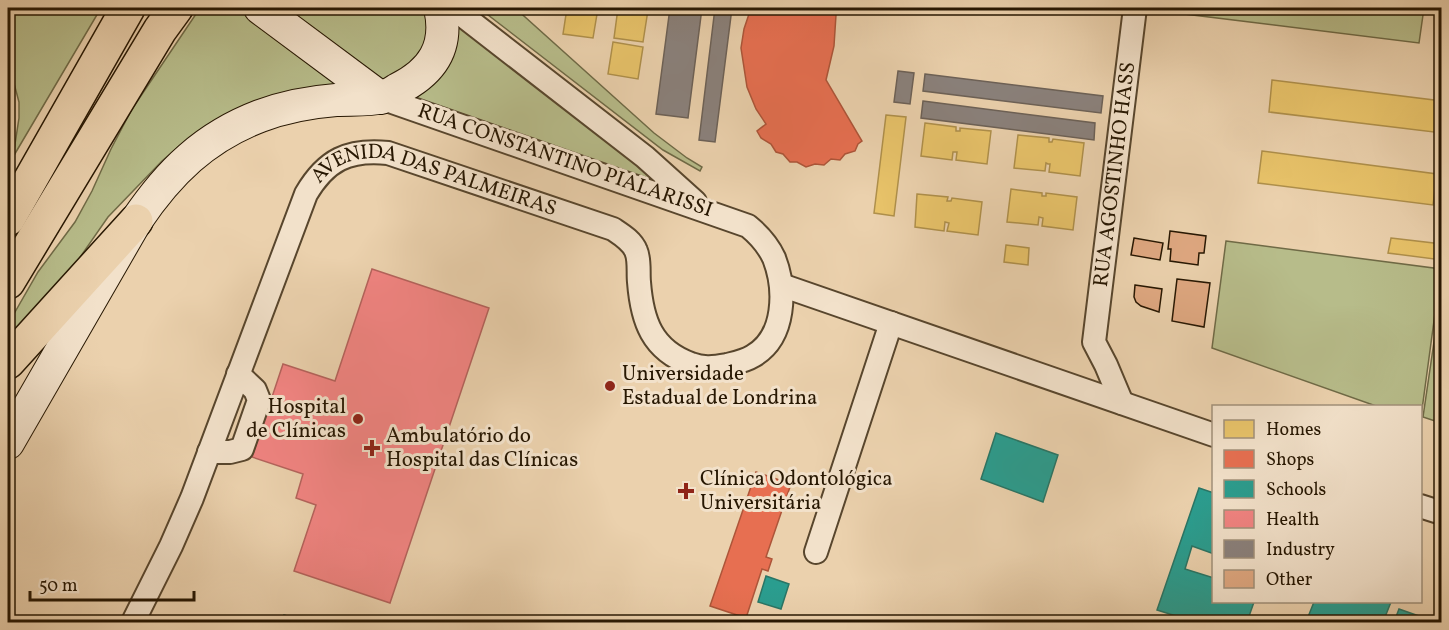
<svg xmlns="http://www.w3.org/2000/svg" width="1449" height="630" viewBox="0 0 1449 630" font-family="Vollkorn,serif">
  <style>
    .green { fill: #b7bc8a; stroke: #6f6a46; stroke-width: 1.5 }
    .homes { fill: #e9c46a; stroke: #af904b; stroke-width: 1.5 }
    .shops { fill: #e76f51; stroke: #ad5539; stroke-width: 1.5 }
    .schools { fill: #2a9d8f; stroke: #297565; stroke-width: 1.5 }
    .health { fill: #f28482; stroke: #b5635c; stroke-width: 1.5 }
    .industry { fill: #8a817c; stroke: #6c6157; stroke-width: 1.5 }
    .building { fill: #dfa881; stroke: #271702; stroke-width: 1.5 }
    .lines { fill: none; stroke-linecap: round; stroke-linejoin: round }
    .street-casing { stroke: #58462d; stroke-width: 26 }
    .secondary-casing { stroke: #271702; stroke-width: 34 }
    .highway-casing { stroke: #271702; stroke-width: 36 }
    .street { stroke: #f2e1ca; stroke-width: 22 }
    .secondary { stroke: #f2e1ca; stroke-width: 32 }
    .highway { stroke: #ebd1ad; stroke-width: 33 }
    .poi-dot { fill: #8f2418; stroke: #f2e1ca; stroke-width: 2 }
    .labels { text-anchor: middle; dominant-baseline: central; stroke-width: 6; stroke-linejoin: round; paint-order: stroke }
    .street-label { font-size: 21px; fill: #271702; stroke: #f2e1ca }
    .poi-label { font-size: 21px; fill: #271702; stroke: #f2e1ca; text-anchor: start }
  </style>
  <rect width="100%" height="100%" fill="#ebd1ad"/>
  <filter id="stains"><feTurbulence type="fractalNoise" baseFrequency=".00333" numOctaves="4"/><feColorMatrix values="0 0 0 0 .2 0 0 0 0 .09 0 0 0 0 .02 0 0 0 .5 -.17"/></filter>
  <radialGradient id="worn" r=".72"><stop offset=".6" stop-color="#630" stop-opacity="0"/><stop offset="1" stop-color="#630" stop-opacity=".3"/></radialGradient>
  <g class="green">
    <path d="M8,8H101L13,157L19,118V102L8,61Z"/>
    <path d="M200,8H234L254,16L334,81L336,85L182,144L162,161L108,217L58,289L13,338L8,337V327L11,319L38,272L75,222L92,191L111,149L132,109Z"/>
    <path d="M277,8H424L429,22L421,58L383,80L372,79Z"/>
    <path d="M479,8H515L654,133L687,158L702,167L700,171L663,150Z"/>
    <path d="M1152,8H1424L1419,43L1152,10Z"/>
    <path d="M452,21L648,174L652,184L477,119L415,98L413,95Z"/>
    <path d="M1226,241L1441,269L1421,417L1420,406H1376L1212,348Z"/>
    <path d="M1441,294L1442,423H1441L1423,417Z"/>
  </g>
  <g class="homes">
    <path d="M567,8H598L593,38L563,34Z"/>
    <path d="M618,8L648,10L643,42L614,38Z"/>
    <path d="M613,42L643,47L638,79L608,74Z"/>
    <path d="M1272,80L1442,101V133L1269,112Z"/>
    <path d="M886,115L906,117L894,216L874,213Z"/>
    <path d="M925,123L956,127V131H960V128L991,131L987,164L956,160L957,152H953L952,160L921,156Z"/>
    <path d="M1018,135L1049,138V142H1052L1053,139L1084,143L1080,176L1049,172L1050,164H1048L1046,163L1045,171L1014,168Z"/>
    <path d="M1262,151L1437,174L1433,205L1258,183Z"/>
    <path d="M1011,189L1042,193V196H1046V193L1077,197L1073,230L1042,226L1043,218L1039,217L1038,225L1007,222Z"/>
    <path d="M917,194L948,197L947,201H951L952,198L982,202L978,235L947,231L949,223L945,222L944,231L915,227Z"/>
    <path d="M1391,238L1442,244V260L1388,253Z"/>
    <path d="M1006,245L1029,248L1028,265L1004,262Z"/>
  </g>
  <g class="shops">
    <path d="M751,8H840L836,15L834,46L826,80L862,141L858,144L855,151L845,154L840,160L831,159L824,165L815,164L806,167L797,162H790L783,154L776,152L771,144L761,138L757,131L766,124L756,109L747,87L741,48L744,29Z"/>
    <path d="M756,472L791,484L766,557L772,559L768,571L762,569L746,618L710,606Z"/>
  </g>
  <g class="schools">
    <path d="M996,433L1058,455L1043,502L981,479Z"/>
    <path d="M1199,488L1214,493V554L1192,546L1185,569L1214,578V602H1254L1247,622H1195L1157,610Z"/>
    <path d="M766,576L789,584L781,609L758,602Z"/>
    <path d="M1314,602H1391L1383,622H1306Z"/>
    <path d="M1399,609L1436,622H1394Z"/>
    <path d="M284,615L307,622H281Z"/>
  </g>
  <path class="health" d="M372,269L489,308L390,603L294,571L316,505L296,498L303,474L252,457L283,364L335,381Z"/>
  <g class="industry">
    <path d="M670,8H702L688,118L656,114Z"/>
    <path d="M715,8H732L715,142L699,140Z"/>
    <path d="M898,71L914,73L910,104L894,102Z"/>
    <path d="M925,74L1103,96L1101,113L923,91Z"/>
    <path d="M923,101L1095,123L1094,140L921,118Z"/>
  </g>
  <g class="building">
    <path d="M1170,231L1206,236L1204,253H1199L1198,265L1170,261L1171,249H1168Z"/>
    <path d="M1134,238L1163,243L1160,260L1131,255Z"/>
    <path d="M1177,279L1210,283L1204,327L1172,321Z"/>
    <path d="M1135,285L1162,289L1159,312L1141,306L1136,302L1134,297Z"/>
  </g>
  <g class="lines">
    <defs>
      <g id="street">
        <path d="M453,8L645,157L695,202"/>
        <path d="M781,285L1214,435"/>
        <path id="s1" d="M1122,403L1106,365L1094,342L1135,8"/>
        <path d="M209,452H230L242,449L259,400L255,390L238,374"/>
        <path d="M1420,506L1442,513"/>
        <path d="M816,552L891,323"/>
        <path id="s2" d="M133,622L171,546L192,498L306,194C326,160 348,149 388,153L613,229C622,235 632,241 636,251C640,260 638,273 639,282C642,321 652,350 691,364C703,369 715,367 727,365C735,363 745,361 753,356C786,337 786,289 774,258C768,245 759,235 748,226L381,98"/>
      </g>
      <g id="secondary">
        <path d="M260,8L381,98"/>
        <path d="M8,443L136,221C169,172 205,137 260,116C284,107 310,102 336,100C350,99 368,101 382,97C387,96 393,92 398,89C432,72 449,47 440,8"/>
      </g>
      <g id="highway">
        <path d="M8,219L128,8"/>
        <path d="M8,282L160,30L176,8"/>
        <path d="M8,362L136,221"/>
      </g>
    </defs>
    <use href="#street" class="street-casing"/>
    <use href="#secondary" class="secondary-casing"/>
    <use href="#highway" class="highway-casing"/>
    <use href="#street" class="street"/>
    <use href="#secondary" class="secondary"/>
    <use href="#highway" class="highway"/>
  </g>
  <g class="poi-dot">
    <circle cx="610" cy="386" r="6"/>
    <circle cx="358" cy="419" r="6"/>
    <path d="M369 439h6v6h6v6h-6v6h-6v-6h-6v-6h6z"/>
    <path d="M683 482h6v6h6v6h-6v6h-6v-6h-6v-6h6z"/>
  </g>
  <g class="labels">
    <g class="street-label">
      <text transform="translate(565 161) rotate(19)">RUA CONSTANTINO PIALARISSI</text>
      <text stroke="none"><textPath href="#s1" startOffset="236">RUA AGOSTINHO HASS</textPath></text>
      <text stroke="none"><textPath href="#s2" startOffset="608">AVENIDA DAS PALMEIRAS</textPath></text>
    </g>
    <g class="poi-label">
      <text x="622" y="374">Universidade<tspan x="622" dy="24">Estadual de Londrina</tspan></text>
      <text x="346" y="407" text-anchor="end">Hospital<tspan x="346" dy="24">de Clínicas</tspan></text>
      <text x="386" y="436">Ambulatório do<tspan x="386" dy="24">Hospital das Clínicas</tspan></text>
      <text x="700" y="479">Clínica Odontológica<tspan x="700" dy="24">Universitária</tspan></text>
    </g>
  </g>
  <rect width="1449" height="630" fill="none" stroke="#ebd1ad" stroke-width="30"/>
  <rect x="9" y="9" width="1431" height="612" fill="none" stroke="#271702" stroke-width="3"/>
  <rect x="15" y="15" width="1419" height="600" fill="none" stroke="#271702" stroke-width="1.5"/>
  <rect x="1212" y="405" width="210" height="198" fill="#f2e1ca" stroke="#a1907a" stroke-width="1.5"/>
  <rect x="1224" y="420" width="30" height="18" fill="#e9c46a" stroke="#a1907a" stroke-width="1.5"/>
  <text x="1266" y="435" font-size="18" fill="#271702">Homes</text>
  <rect x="1224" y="450" width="30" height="18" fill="#e76f51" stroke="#a1907a" stroke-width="1.5"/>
  <text x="1266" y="465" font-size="18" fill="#271702">Shops</text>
  <rect x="1224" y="480" width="30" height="18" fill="#2a9d8f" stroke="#a1907a" stroke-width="1.5"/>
  <text x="1266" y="495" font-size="18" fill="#271702">Schools</text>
  <rect x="1224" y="510" width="30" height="18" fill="#f28482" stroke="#a1907a" stroke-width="1.5"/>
  <text x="1266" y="525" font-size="18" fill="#271702">Health</text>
  <rect x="1224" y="540" width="30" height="18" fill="#8a817c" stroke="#a1907a" stroke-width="1.5"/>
  <text x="1266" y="555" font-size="18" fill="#271702">Industry</text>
  <rect x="1224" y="570" width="30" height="18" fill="#dfa881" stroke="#a1907a" stroke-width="1.5"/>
  <text x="1266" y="585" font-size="18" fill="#271702">Other</text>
  <path d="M30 591v9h164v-9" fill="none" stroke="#271702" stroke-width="3"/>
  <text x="39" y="591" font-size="18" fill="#271702" stroke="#f2e1ca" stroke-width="4.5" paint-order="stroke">50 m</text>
  <rect width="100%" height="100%" filter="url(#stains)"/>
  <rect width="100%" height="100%" fill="url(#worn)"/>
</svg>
